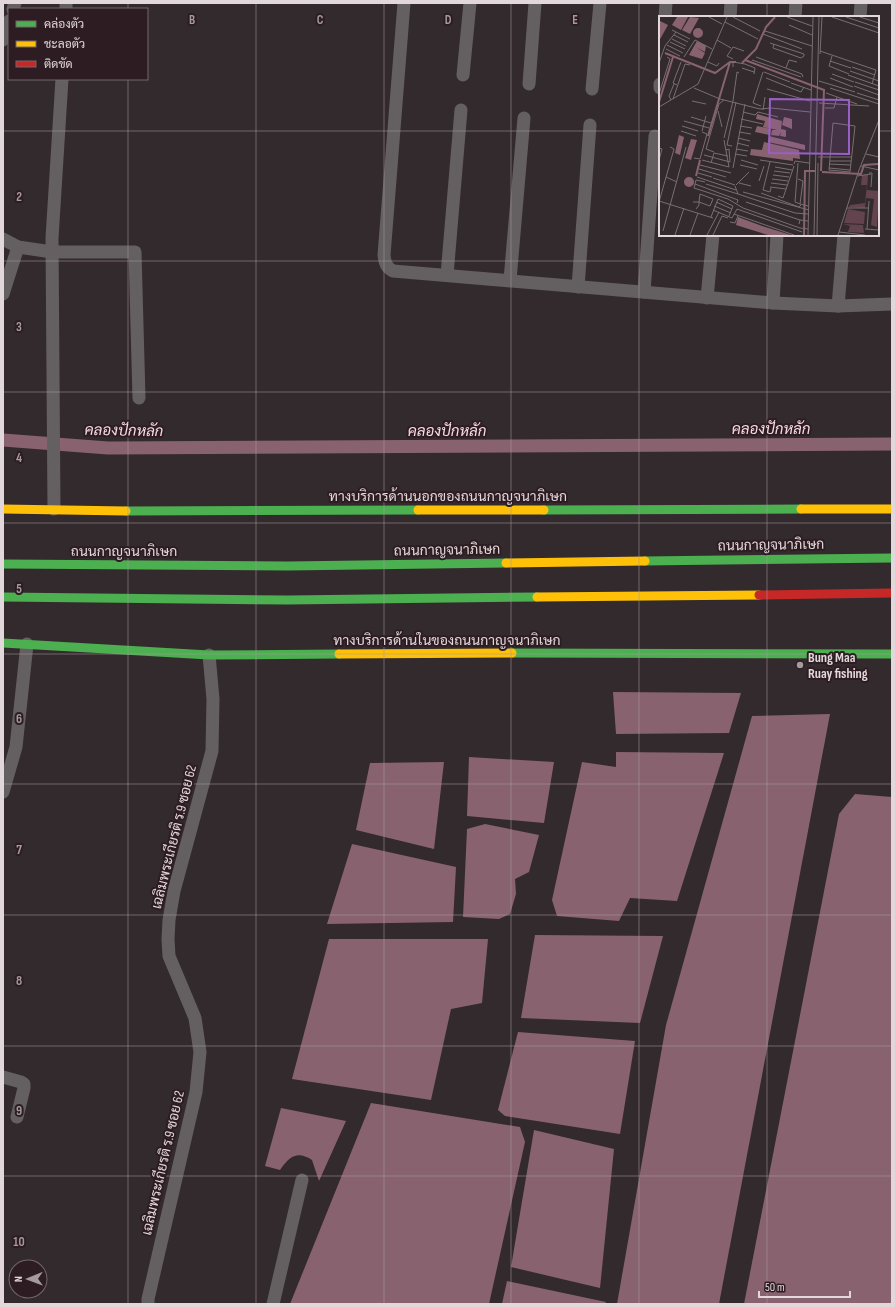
<svg xmlns="http://www.w3.org/2000/svg" width="895" height="1307" viewBox="0 0 895 1307" font-family="'Sofia Sans Condensed',Sarabun,sans-serif">
  <style>
    .water { fill: #896270 }
    .lines { fill: none; stroke-linecap: round; stroke-linejoin: round }
    .canal { stroke: #896270; stroke-width: 13 }
    .street { stroke: #646062; stroke-width: 13 }
    .fast { stroke: #4caf50; stroke-width: 9 }
    .slow { stroke: #ffc107; stroke-width: 9 }
    .jam { stroke: #c62828; stroke-width: 9 }
    .grid { fill: none; stroke: #a59a9d; stroke-width: 1; stroke-opacity: 0.55 }
    .poi-dot { fill: #a59a9d; stroke: #2d1d22; stroke-width: 1.5 }
    .labels { text-anchor: middle; dominant-baseline: central; stroke-width: 4; stroke-linejoin: round; paint-order: stroke }
    .street-label { font-size: 14px; fill: #e2d7da; stroke: #2d1d22 }
    .poi-label { font-size: 14px; font-weight: bold; fill: #e2d7da; stroke: #2d1d22; text-anchor: start }
    .water-label { font-size: 15px; font-style: italic; fill: #f8dbe4; stroke: #2d1d22 }
    .inset-river { fill: none; stroke: #896270; stroke-width: 2 }
    .inset-road { fill: none; stroke: #796f72; stroke-width: 1 }
    .view { fill: #9a5fc7; fill-opacity: 0.15; stroke: #9a5fc7; stroke-width: 2 }
    .inset-edge { fill: none; stroke: #e2d7da; stroke-width: 2 }
    .grid-label { font-size: 13px; text-anchor: middle; font-weight: bold; fill: #a59a9d; stroke: #2d1d22; stroke-width: 4; stroke-linejoin: round; paint-order: stroke }
  </style>
  <rect width="100%" height="100%" fill="#332a2d"/>
  <g class="water">
    <path d="M613,692L741,693L729,733L616,734Z"/>
    <path d="M830,714L719,1304H617L666,1025L752,716Z"/>
    <path d="M616,752L724,753L677,901L630,898L619,921L557,916L552,900L582,762L616,767Z"/>
    <path d="M469,757L554,762L544,823L467,816Z"/>
    <path d="M444,762L434,849L356,830L370,763Z"/>
    <path d="M855,794L892,797V1304H744L839,814Z"/>
    <path d="M485,824L539,835L529,872L515,879L516,894L510,914L499,919L463,917L467,829Z"/>
    <path d="M352,844L456,867L453,922L327,924Z"/>
    <path d="M535,935L663,936L640,1023L521,1018Z"/>
    <path d="M329,939H488L482,1003L451,1009L431,1100L292,1079Z"/>
    <path d="M518,1032L635,1041L620,1134L505,1116L498,1110Z"/>
    <path d="M371,1103L520,1127L525,1142L489,1304H290Z"/>
    <path d="M281,1108L346,1121L319,1181L312,1160C297,1150 289,1157 280,1170L265,1166Z"/>
    <path d="M534,1130L614,1149L600,1288L511,1267Z"/>
    <path d="M507,1281L606,1302L605,1304H502Z"/>
  </g>
  <g class="lines">
    <path class="canal" d="M3,440L108,448L892,444"/>
    <g class="street">
      <path d="M404,3L384,255C385,263 386,267 393,271L773,303L838,306L892,304"/>
      <path d="M13,9L15,3"/>
      <path d="M66,9V3"/>
      <path d="M665,17L666,3"/>
      <path d="M730,17L731,3"/>
      <path d="M795,17L796,3"/>
      <path d="M860,17L861,3"/>
      <path d="M3,40L9,21"/>
      <path d="M463,75L470,3"/>
      <path d="M529,84L535,3"/>
      <path d="M660,88V84"/>
      <path d="M592,89L600,3"/>
      <path d="M3,239L18,247L52,252H135L139,398"/>
      <path d="M447,275L461,110"/>
      <path d="M510,280L524,118"/>
      <path d="M578,287L590,125"/>
      <path d="M644,292L655,136"/>
      <path d="M3,294L18,247"/>
      <path d="M707,298L713,235"/>
      <path d="M773,303L777,235"/>
      <path d="M838,306L844,235"/>
      <path d="M54,509L52,238L62,79"/>
      <path d="M3,792L16,747L27,644"/>
      <path d="M3,1077L21,1082L24,1084V1088L17,1117"/>
      <path d="M148,1304V1299L196,1092L200,1052L195,1018L169,956L168,939L169,920L174,891L212,751L213,699L209,655"/>
      <path d="M273,1304L302,1180"/>
    </g>
    <g class="fast">
      <path d="M544,510L801,509"/>
      <path d="M126,511L418,510"/>
      <path d="M645,561L892,558"/>
      <path d="M3,564L288,566L506,563"/>
      <path d="M3,597L288,600L537,597"/>
      <path d="M3,643L209,655L339,654"/>
      <path d="M512,653L892,654"/>
    </g>
    <g class="slow">
      <path d="M3,509L126,511"/>
      <path d="M801,509H892"/>
      <path d="M418,510H544"/>
      <path d="M506,563L645,561"/>
      <path d="M537,597L759,595"/>
      <path d="M339,654L512,653"/>
    </g>
    <path class="jam" d="M759,595L892,593"/>
  </g>
  <path class="grid" d="M128,3V9M256,3V1304M384,3V1304M511,3V1304M639,3V1304M767,3V17M128,79V1304M3,131H660M878,131H892M767,235V1304M3,261H892M3,392H892M3,523H892M3,654H892M3,784H892M3,915H892M3,1046H892M3,1176H892"/>
  <circle class="poi-dot" cx="800" cy="665" r="4"/>
  <g class="labels">
    <g class="street-label">
      <text x="448" y="496">ทางบริการด้านนอกของถนนกาญจนาภิเษก</text>
      <text transform="translate(771 545) rotate(-1)">ถนนกาญจนาภิเษก</text>
      <text transform="translate(447 550) rotate(-1)">ถนนกาญจนาภิเษก</text>
      <text x="124" y="551">ถนนกาญจนาภิเษก</text>
      <text x="447" y="640">ทางบริการด้านในของถนนกาญจนาภิเษก</text>
      <text transform="translate(174 837) rotate(-76)">เฉลิมพระเกียรติ ร.9 ซอย 62</text>
      <text transform="translate(163 1163) rotate(-77)">เฉลิมพระเกียรติ ร.9 ซอย 62</text>
    </g>
    <g class="poi-label">
      <text x="808" y="657">Bung Maa<tspan x="808" dy="16">Ruay fishing</tspan></text>
    </g>
    <g class="water-label">
      <text x="771" y="429">คลองปักหลัก</text>
      <text transform="translate(124 431) rotate(1)">คลองปักหลัก</text>
      <text x="447" y="431">คลองปักหลัก</text>
    </g>
  </g>
  <g transform="translate(659 16)">
    <rect width="220" height="220" fill="#332a2d"/>
    <path d="M203,159H209L208,174L220,175L218,211L212,209L215,183L207,182L206,192L190,191L191,189L206,187L208,169H202ZM189,193L206,196L205,208L185,207ZM184,208L204,209L205,217L189,216L191,210Z" fill="#62434e"/>
    <path d="M18,1H29L22,14L13,9ZM31,1L40,2L31,18L23,14ZM1,5L9,9L0,25V7ZM34 17a5 5 0 1 1 10 0a5 5 0 1 1-10 0ZM38,25L47,30L46,36L37,31L46,37L43,43L30,39ZM98,98L123,105L122,113L127,114V121L121,120L122,116L120,120L112,119L113,114H118L104,111L106,105L97,103ZM125,101L133,103V113L123,109ZM98,110L112,113L111,119L96,116ZM20,119L25,121L21,139L16,137ZM110,120L146,129V134L109,126ZM32,123L38,124L32,144L26,142ZM105,126L140,134L141,143L134,142V145L91,139L92,133L103,134ZM25 166a5 5 0 1 1 10 0a5 5 0 1 1-10 0ZM79,201L103,210L132,219H109L77,209Z" fill="#896270"/>
    <path class="inset-river" d="M6,37L56,57L71,46H77M86,44L165,74L162,155M83,47L97,33L107,11L116,1M0,86L14,41M49,120L71,46M163,156L202,158L205,149L219,148M37,160L41,144M145,219L146,155H156"/>
    <path class="inset-road" d="M50,1L63,8M74,1L101,15M128,1L153,10M173,1L220,17M187,1L220,12M201,1L220,7M66,6L99,23M130,9L153,19M13,14L31,23M15,19L29,26M13,23L27,30M58,24L72,32M11,26L26,33M111,27L145,38V40L142,42L114,32L115,28M8,29L24,37M7,33L21,40M143,33L104,18L106,15L153,30M161,35L217,54L213,68M161,38L163,1M173,40L170,50L190,58M25,41L36,24L53,33M97,41L143,58L144,61M74,43L68,40L74,31L85,35M93,44L142,61M171,45L192,52M49,46L58,50L60,47M0,47L6,30L17,16M74,51V46L86,48L96,52L95,58M193,51L216,59M83,52L95,56M127,52L130,44L138,46M191,55L220,65M105,56L131,66M173,58L195,66M189,59L220,70M107,62L142,76L145,71M171,62L194,71M160,65L196,76M196,66L220,74M132,67L152,74M18,69L14,67L22,46M195,70L220,79M35,72L61,83L101,93L112,92L151,96M171,72L220,88M108,73L151,85M167,77L198,88M198,77L220,84M0,78L11,43L8,41M14,83L26,48L31,49M12,84L10,80L15,68M33,85L47,88M74,85L78,56L80,57M160,87L210,90M102,90L94,87L104,56M0,91L39,68L68,1M166,92H175L178,81M104,94L106,81M59,95L63,111M84,96L96,99L99,96L119,101M32,101L52,107M82,103L104,108M25,105L50,112M174,107L196,110L191,156L170,154ZM23,110L39,115M81,110L93,112M22,115L37,120M43,115L47,100M80,116L92,118M65,122L74,85M79,122L91,125M78,127L90,130M73,130L68,129L77,86M0,132L3,133L0,144M77,133L89,135M55,136L47,133L60,88L65,84M76,138L88,140M207,138L220,141M45,139L71,146L70,133L67,134M159,141H192M35,142L41,143L48,118L43,116M43,144L70,151L65,124M82,144L99,149M101,144L134,149M171,145H192M111,146L104,174L111,176L112,172M52,147L55,137L69,140M139,147L136,186L141,188M135,148L136,145L150,147M170,148L192,149M41,149L72,157M81,149L98,153M202,150L220,154M116,151L133,154M74,152L86,88M170,152L191,154M40,153L67,161M115,155L131,157M39,157L53,161M210,157H213L212,171M114,159L130,161M198,160L212,158M7,161L18,166M38,161L77,174M54,162L76,169M113,163L129,165M139,163L144,165L141,188L149,190M100,165L105,150M46,166L37,164L35,172L69,183L84,192L141,212L149,213M80,167L92,170M112,167L128,169M36,168L79,184L78,187M47,168L79,178M77,169L90,156M76,170L79,178L136,197L149,198M111,171L127,173M84,176L150,194M102,177L140,191L142,189M119,180L124,182L135,150M0,185L54,202M0,186L15,133L11,131M34,186H40L51,190L54,183L41,178L40,186V189L37,193M57,186L73,193M87,186L141,204M55,190L72,197M188,192H210M54,194L73,202L78,193L143,216M75,198L135,219M52,201L59,183L74,190L70,200M71,206L76,207L79,200M140,208L141,204L149,205M206,213L220,214M208,213L210,185M4,215L27,131M180,216L206,219M16,219L25,192M31,219L39,197M48,219L60,196M54,219L63,200L69,202M149,219L154,1M155,219L160,1M158,219L159,147M179,219L200,154L220,104"/>
    <path class="view" d="M111,83L190,84V138L110,137Z"/>
    <rect width="220" height="220" class="inset-edge"/>
  </g>
  <g class="grid-label">
    <text x="192" y="24">B</text>
    <text x="320" y="24">C</text>
    <text x="448" y="24">D</text>
    <text x="575" y="24">E</text>
    <text x="19" y="201">2</text>
    <text x="19" y="331">3</text>
    <text x="19" y="462">4</text>
    <text x="19" y="593">5</text>
    <text x="19" y="723">6</text>
    <text x="19" y="854">7</text>
    <text x="19" y="985">8</text>
    <text x="19" y="1115">9</text>
    <text x="19" y="1246">10</text>
  </g>
  <rect width="895" height="1307" fill="none" stroke="#e2d7da" stroke-width="8"/>
  <rect x="8" y="8" width="140" height="72" fill="#2d1d22" stroke="#75676c"/>
  <rect x="16" y="21" width="20" height="6" fill="#4caf50" stroke="#75676c"/>
  <text x="44" y="28" font-size="12" fill="#e2d7da">คล่องตัว</text>
  <rect x="16" y="41" width="20" height="6" fill="#ffc107" stroke="#75676c"/>
  <text x="44" y="48" font-size="12" fill="#e2d7da">ชะลอตัว</text>
  <rect x="16" y="61" width="20" height="6" fill="#c62828" stroke="#75676c"/>
  <text x="44" y="68" font-size="12" fill="#e2d7da">ติดขัด</text>
  <g transform="translate(28 1279) rotate(269)"><circle r="19" fill="#2d1d22" stroke="#75676c"/>
  <path d="M0-3L7 15L0 10L-7 15Z" fill="#a59a9d"/>
  <text y="-6" font-size="11" font-weight="bold" text-anchor="middle" fill="#e2d7da">N</text>
  </g>
  <path d="M759 1291v6h91v-6" fill="none" stroke="#e2d7da" stroke-width="2"/>
  <text x="765" y="1291" font-size="12" fill="#e2d7da" stroke="#2d1d22" stroke-width="3" paint-order="stroke">50 m</text>
</svg>
